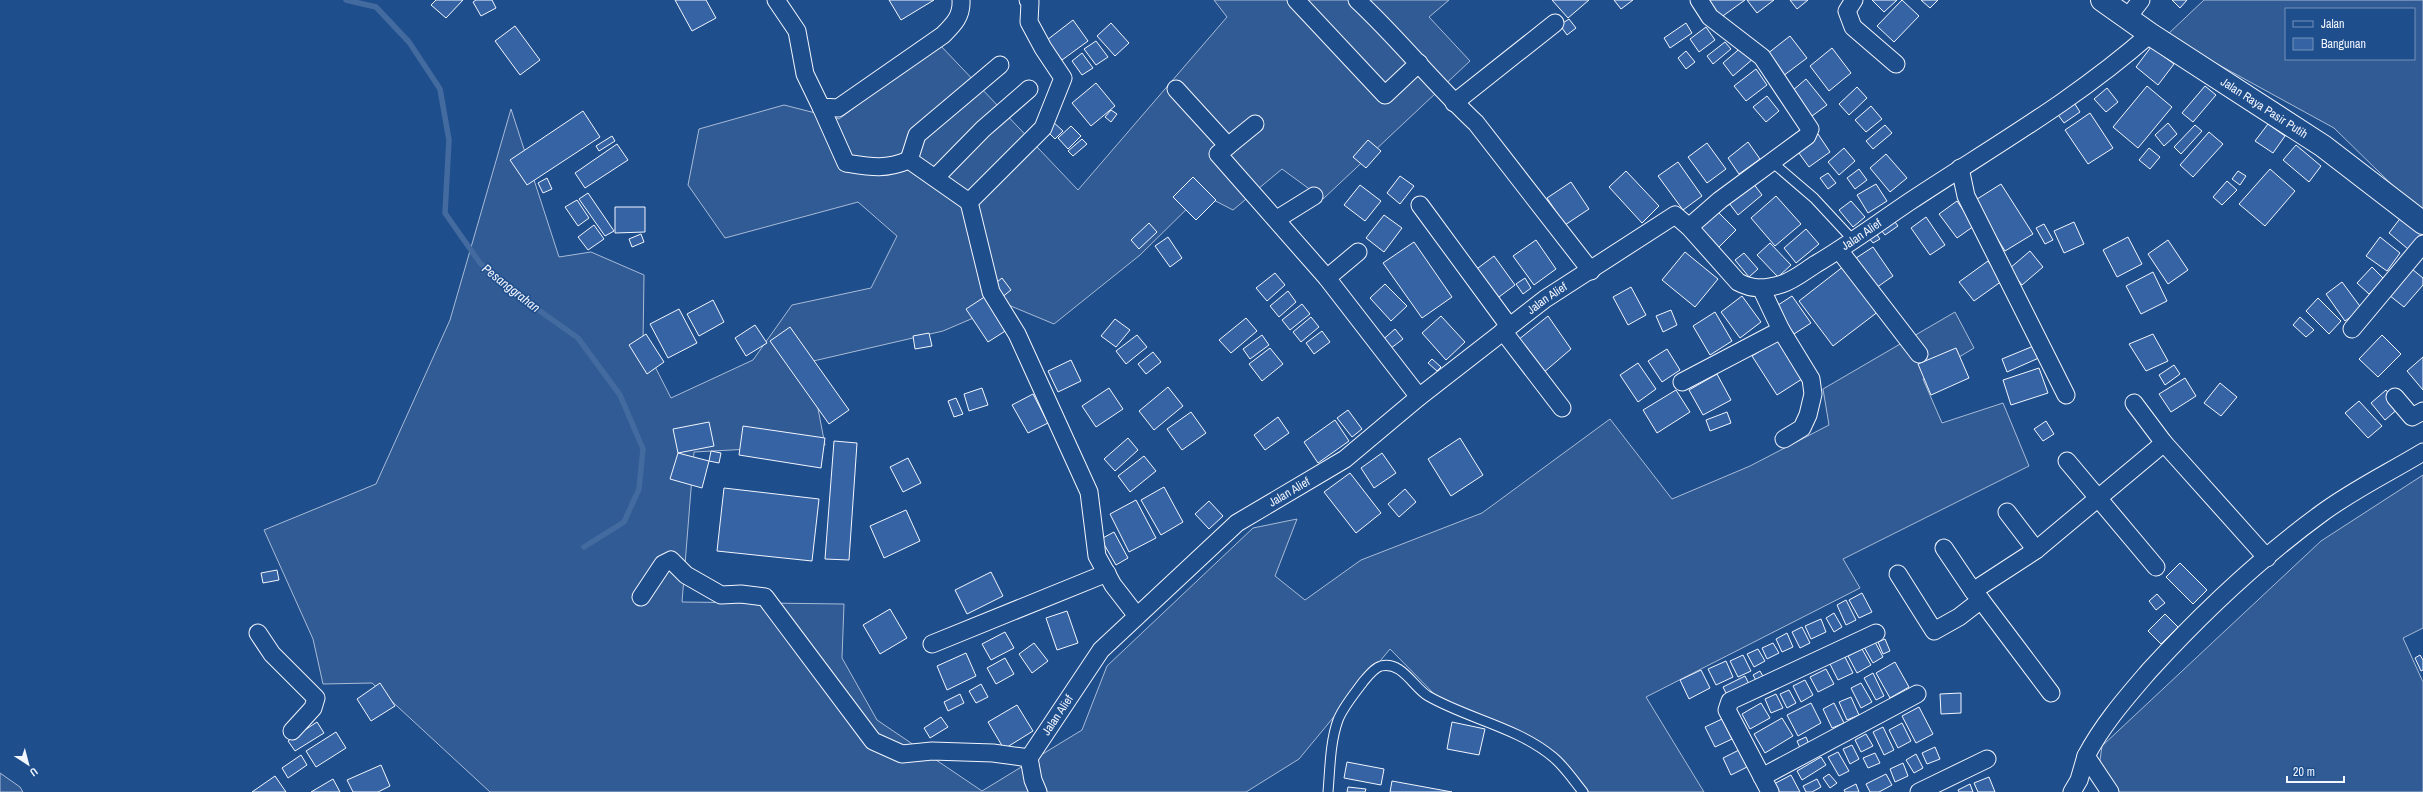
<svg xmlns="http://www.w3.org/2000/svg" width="2423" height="792" viewBox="0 0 2423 792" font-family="'Archivo Narrow',sans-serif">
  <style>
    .built { fill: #305b95; stroke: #a8bbd7; fill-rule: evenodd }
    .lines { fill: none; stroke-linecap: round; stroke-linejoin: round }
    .stream { stroke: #446ba0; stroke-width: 5.5 }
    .building { fill: #3563a3; stroke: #f2f6ff }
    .lane-casing { stroke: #f2f6ff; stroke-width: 11 }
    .street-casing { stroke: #f2f6ff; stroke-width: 19 }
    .secondary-casing { stroke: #f2f6ff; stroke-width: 24 }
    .lane { stroke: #1f4e8c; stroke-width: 9 }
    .street { stroke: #1f4e8c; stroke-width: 17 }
    .secondary { stroke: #1f4e8c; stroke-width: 22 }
    .labels { text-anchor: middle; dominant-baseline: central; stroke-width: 3; stroke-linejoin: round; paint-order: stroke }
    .street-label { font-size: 12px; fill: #f2f6ff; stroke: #1f4e8c }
    .water-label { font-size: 13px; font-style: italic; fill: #f2f6ff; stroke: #1f4e8c }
  </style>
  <rect width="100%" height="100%" fill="#1f4e8c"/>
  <g class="built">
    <path d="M1214,0H1449L1429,17L1470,61L1323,199L1282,169L1233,210L1202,194L1140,255L1054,324L1006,304L943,331L809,362L825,445L694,452L682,602L844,604L842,658L877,720L982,791L1082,730L1107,666L1253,528L1297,519L1275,576L1305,600L1361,560L1482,513L1610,419L1672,499L1750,466L1829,425L1823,389L1955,312L1974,348L1923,379L1942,423L2003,403L2029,466L1843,559L1860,588L1646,697L1704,792H1589L1555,753L1446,706L1390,649L1299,759L1246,792H490L372,683L323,684L313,639L264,530L376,484L450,320L511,109L559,257L591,252L644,275L643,343L671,398L753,360L792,305L871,288L897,236L858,202L725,238L688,185L699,129L784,105L839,119L939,44L1078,190L1227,17Z"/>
    <path d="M2204,0H2423V215L2334,128L2166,36ZM2286,9H2414V59H2286Z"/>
    <path d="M2423,475V628L2403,638L2423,682V792H2112L2098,774L2102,746L2321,541Z"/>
    <path d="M0,773L20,787L23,792H0Z"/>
  </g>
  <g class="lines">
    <path class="stream" d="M346,0L376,7L409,42L440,89L449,140L445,213L480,263L506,287L578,338L620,395L643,449L639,489L624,522L584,547"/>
  </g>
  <g class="building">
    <path d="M436,0H463L446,18L431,5Z"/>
    <path d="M476,0H492L496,8L481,16L473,2Z"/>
    <path d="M675,0H706L716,18L692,31Z"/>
    <path d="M889,0H934L901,20Z"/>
    <path d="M1552,0H1589L1568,18Z"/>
    <path d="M1614,0H1633L1621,9Z"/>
    <path d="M1708,0H1745L1720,18Z"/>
    <path d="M1747,0H1774L1757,13Z"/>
    <path d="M1790,0H1808L1797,9Z"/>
    <path d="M1872,0H1897L1884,12Z"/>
    <path d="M1902,0L1919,16L1894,42L1877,26Z"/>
    <path d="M1921,0H1938L1930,8Z"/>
    <path d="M2172,0H2187L2180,8Z"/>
    <path d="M1569,19L1576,28L1567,35L1560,25Z"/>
    <path d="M1073,20L1088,41L1062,60L1047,40Z"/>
    <path d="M1111,23L1129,43L1115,56L1097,36Z"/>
    <path d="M1686,23L1692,33L1670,48L1664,38Z"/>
    <path d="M515,26L540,60L520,75L495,41Z"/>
    <path d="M1706,27L1715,40L1699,52L1690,39Z"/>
    <path d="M1790,36L1807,58L1783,76L1767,54Z"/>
    <path d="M1096,41L1108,57L1096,65L1084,49Z"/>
    <path d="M1725,42L1731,49L1713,64L1707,56Z"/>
    <path d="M1744,45L1754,58L1733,76L1723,63Z"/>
    <path d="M2151,47L2174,64L2158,85L2136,67Z"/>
    <path d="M1832,48L1851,73L1829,91L1810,66Z"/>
    <path d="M1686,51L1695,62L1686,69L1678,58Z"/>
    <path d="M1082,53L1093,68L1082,75L1072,61Z"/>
    <path d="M1756,69L1767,85L1746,101L1734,86Z"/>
    <path d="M1806,79L1827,105L1812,116L1792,91Z"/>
    <path d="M1096,83L1115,106L1091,126L1072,103Z"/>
    <path d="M2147,86L2172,107L2138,148L2113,127Z"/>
    <path d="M2205,86L2216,95L2193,122L2182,113Z"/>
    <path d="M1857,87L1867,98L1849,115L1839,104Z"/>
    <path d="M2107,88L2118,102L2106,112L2094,99Z"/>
    <path d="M1767,96L1779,111L1766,122L1753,107Z"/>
    <path d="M2073,101L2080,112L2064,123L2056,112Z"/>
    <path d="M1871,106L1882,119L1866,132L1855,120Z"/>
    <path d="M1111,110L1117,114L1111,122L1105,117Z"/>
    <path d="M583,111L600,137L527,185L510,160Z"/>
    <path d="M2090,113L2113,148L2088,164L2065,130Z"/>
    <path d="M1052,121L1063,131L1055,139L1045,129Z"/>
    <path d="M2168,123L2177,134L2164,146L2155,135Z"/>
    <path d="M2268,124L2285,136L2273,153L2255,141Z"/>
    <path d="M1885,125L1892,133L1873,149L1866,141Z"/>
    <path d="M2195,125L2202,131L2181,154L2174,147Z"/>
    <path d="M1071,126L1081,136L1068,149L1058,138Z"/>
    <path d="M2209,132L2223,144L2193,177L2180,165Z"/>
    <path d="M1818,134L1830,152L1809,167L1796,149Z"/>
    <path d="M612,136L615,141L599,151L596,146Z"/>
    <path d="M1082,139L1087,144L1073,156L1068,151Z"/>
    <path d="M1368,140L1381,151L1366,168L1353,157Z"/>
    <path d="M1748,142L1760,159L1739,174L1728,158Z"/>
    <path d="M1707,143L1726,169L1707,183L1688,157Z"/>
    <path d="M617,144L628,160L585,188L575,173Z"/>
    <path d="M2296,145L2321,166L2309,182L2283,160Z"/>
    <path d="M1844,148L1855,161L1839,175L1828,162Z"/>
    <path d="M2149,148L2160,157L2150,169L2139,160Z"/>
    <path d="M1886,154L1907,178L1890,192L1870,168Z"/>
    <path d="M1678,162L1702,196L1683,210L1658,176Z"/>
    <path d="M1859,169L1867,180L1855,189L1847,178Z"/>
    <path d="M2270,169L2295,191L2265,226L2239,204Z"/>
    <path d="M1626,171L1659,206L1642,223L1609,187Z"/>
    <path d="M2238,171L2246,176L2240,185L2232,179Z"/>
    <path d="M1828,173L1836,183L1828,189L1820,178Z"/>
    <path d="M1400,176L1414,186L1400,204L1387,193Z"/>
    <path d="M1193,177L1216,200L1196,220L1173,197Z"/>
    <path d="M547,178L552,189L543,193L538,183Z"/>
    <path d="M1750,179L1762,195L1738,215L1726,199Z"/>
    <path d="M2227,181L2237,190L2222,205L2213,197Z"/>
    <path d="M1571,182L1589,209L1565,225L1547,198Z"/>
    <path d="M1876,184L1887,201L1868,213L1857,195Z"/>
    <path d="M2001,184L2033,234L2005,251L1974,201Z"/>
    <path d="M1360,185L1381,201L1365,221L1344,205Z"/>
    <path d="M588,193L614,231L605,236L579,199Z"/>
    <path d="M1776,196L1801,224L1775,246L1751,218Z"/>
    <path d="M577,200L589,218L578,226L565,207Z"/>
    <path d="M1851,201L1865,217L1853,227L1839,210Z"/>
    <path d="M1957,201L1974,226L1957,238L1939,214Z"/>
    <path d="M615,207H645V232L615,233Z"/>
    <path d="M1718,212L1736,230L1719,247L1701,228Z"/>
    <path d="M1384,215L1402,228L1384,252L1366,238Z"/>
    <path d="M1890,215L1898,226L1885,235L1877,225Z"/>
    <path d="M2402,216L2423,233V242L2414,254L2389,233Z"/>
    <path d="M1926,217L1945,245L1930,255L1911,228Z"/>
    <path d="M2074,222L2084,244L2064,253L2054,231Z"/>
    <path d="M1149,223L1157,232L1139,249L1131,240Z"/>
    <path d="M2044,224L2053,240L2045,244L2036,228Z"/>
    <path d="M594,225L604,239L588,250L578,237Z"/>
    <path d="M1806,229L1819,244L1796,263L1784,248Z"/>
    <path d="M1876,233L1880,239L1873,243L1868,237Z"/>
    <path d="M641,234L644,242L632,247L629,239Z"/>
    <path d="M1168,237L1182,258L1170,267L1155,246Z"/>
    <path d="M2128,237L2142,264L2117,277L2103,250Z"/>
    <path d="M2380,237L2400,253L2387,271L2366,256Z"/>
    <path d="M1536,240L1556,269L1534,285L1513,256Z"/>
    <path d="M2168,240L2188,270L2168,284L2148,254Z"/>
    <path d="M1414,242L1452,297L1422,318L1383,263Z"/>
    <path d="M1770,243L1791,265L1778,277L1757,255Z"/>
    <path d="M1873,247L1893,276L1873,290L1853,260Z"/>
    <path d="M2030,251L2043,267L2022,285L2009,269Z"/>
    <path d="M1685,252L1718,279L1695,307L1662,280Z"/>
    <path d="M1744,253L1758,269L1749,277L1735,260Z"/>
    <path d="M1494,256L1515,285L1495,300L1474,271Z"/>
    <path d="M1988,261L2002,281L1974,301L1959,282Z"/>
    <path d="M2407,265L2423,278V285L2404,307L2384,291Z"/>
    <path d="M1844,266L1879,311L1833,346L1799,301Z"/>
    <path d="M2372,267L2384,279L2369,294L2357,283Z"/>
    <path d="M2153,272L2167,301L2141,314L2126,286Z"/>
    <path d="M1275,273L1285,285L1267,301L1256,288Z"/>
    <path d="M1002,278L1011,290L1001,298L992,286Z"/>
    <path d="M1525,278L1531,288L1523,294L1516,284Z"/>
    <path d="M2342,282L2362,309L2345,321L2326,294Z"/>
    <path d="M1385,284L1407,306L1391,321L1370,298Z"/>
    <path d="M1631,287L1646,315L1628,325L1613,297Z"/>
    <path d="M1288,291L1296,302L1279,317L1270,306Z"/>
    <path d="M989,294L1010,328L988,342L966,309Z"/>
    <path d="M1742,296L1761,322L1740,338L1721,312Z"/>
    <path d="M1792,296L1811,323L1794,334L1775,307Z"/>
    <path d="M2318,298L2341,321L2329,334L2306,311Z"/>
    <path d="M713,300L724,322L699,336L687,314Z"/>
    <path d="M1302,304L1310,314L1290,330L1282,320Z"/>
    <path d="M679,309L697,343L668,358L650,324Z"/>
    <path d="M1671,310L1677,325L1663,332L1656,316Z"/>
    <path d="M1715,312L1732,341L1710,355L1693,326Z"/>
    <path d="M1441,316L1465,342L1446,360L1422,333Z"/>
    <path d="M1548,316L1571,349L1543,373L1518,340Z"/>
    <path d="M1311,317L1319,327L1301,342L1293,332Z"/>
    <path d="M2300,317L2314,330L2306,337L2293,325Z"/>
    <path d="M1246,318L1257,331L1231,353L1219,340Z"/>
    <path d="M1115,319L1130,330L1116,347L1101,336Z"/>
    <path d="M755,325L767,343L746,356L735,338Z"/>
    <path d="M790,327L849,410L829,424L770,341Z"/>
    <path d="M1395,329L1403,339L1386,352L1379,343Z"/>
    <path d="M1322,331L1330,342L1314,354L1306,343Z"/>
    <path d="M929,333L932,346L915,349L913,336Z"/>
    <path d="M646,334L664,362L647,374L629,345Z"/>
    <path d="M2153,334L2168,361L2146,371L2129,344Z"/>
    <path d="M1137,335L1147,347L1126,364L1116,351Z"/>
    <path d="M1262,335L1269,345L1250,359L1243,349Z"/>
    <path d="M2382,335L2401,354L2378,377L2359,359Z"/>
    <path d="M1778,340L1802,379L1777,395L1752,356Z"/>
    <path d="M2036,345L2041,357L2007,372L2002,359Z"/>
    <path d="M1270,348L1283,364L1262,381L1249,364Z"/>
    <path d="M1956,348L1969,378L1931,395L1918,364Z"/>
    <path d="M1667,349L1680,370L1662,382L1648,361Z"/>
    <path d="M1153,352L1161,362L1146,374L1138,364Z"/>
    <path d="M2423,357V390L2407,371Z"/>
    <path d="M1432,359L1441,367L1437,371L1428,363Z"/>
    <path d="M1071,360L1081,381L1058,392L1048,371Z"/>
    <path d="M1638,363L1656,389L1638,402L1620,375Z"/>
    <path d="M2174,365L2180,374L2165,385L2159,375Z"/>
    <path d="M2039,368L2048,393L2011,405L2003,380Z"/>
    <path d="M1717,374L1731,400L1703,415L1689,390Z"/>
    <path d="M2185,378L2196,396L2171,412L2159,394Z"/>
    <path d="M2220,383L2237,397L2221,416L2204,403Z"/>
    <path d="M1168,387L1183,406L1154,430L1139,411Z"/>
    <path d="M982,388L988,405L969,411L964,394Z"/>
    <path d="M1109,388L1123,409L1096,427L1082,406Z"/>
    <path d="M1676,390L1690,412L1657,433L1643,410Z"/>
    <path d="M2386,390L2400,407L2385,420L2371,403Z"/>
    <path d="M1033,394L1048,423L1028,433L1012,405Z"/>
    <path d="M956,398L963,414L954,417L948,401Z"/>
    <path d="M2359,401L2382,426L2368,438L2345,413Z"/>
    <path d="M1348,410L1362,429L1352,437L1337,418Z"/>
    <path d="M1191,412L1206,433L1182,450L1167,429Z"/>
    <path d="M1727,412L1731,423L1710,431L1706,420Z"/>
    <path d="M1278,417L1289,433L1265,450L1254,435Z"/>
    <path d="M1335,420L1349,441L1318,463L1304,442Z"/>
    <path d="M2046,421L2054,434L2043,441L2034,429Z"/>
    <path d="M709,422L714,446L678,453L673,429Z"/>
    <path d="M743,426L825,438L821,468L739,455Z"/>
    <path d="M1128,438L1138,450L1115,471L1104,459Z"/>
    <path d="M1460,438L1483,475L1451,496L1428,459Z"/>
    <path d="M834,441L857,443L849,560L825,559Z"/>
    <path d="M711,451L721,453L719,463L709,461Z"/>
    <path d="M678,453L709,461L702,488L670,479Z"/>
    <path d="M1382,453L1396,473L1374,488L1361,468Z"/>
    <path d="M1144,456L1156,471L1130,492L1118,476Z"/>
    <path d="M908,458L921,483L903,492L890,467Z"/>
    <path d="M1350,473L1381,513L1356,533L1324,492Z"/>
    <path d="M1164,487L1183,522L1161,535L1141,500Z"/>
    <path d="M724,488L819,499L812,561L717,551Z"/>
    <path d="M1405,489L1416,502L1399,517L1388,504Z"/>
    <path d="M1136,500L1156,538L1129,552L1110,514Z"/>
    <path d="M1209,501L1223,516L1209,529L1195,514Z"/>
    <path d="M906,510L920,541L884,558L870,526Z"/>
    <path d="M1114,532L1128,558L1116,565L1101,539Z"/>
    <path d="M2180,563L2207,590L2193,604L2166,577Z"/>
    <path d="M277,570L279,580L263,583L261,573Z"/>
    <path d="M991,572L1003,596L967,614L955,590Z"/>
    <path d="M1862,593L1872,612L1859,618L1849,600Z"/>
    <path d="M2157,594L2165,603L2156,610L2149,601Z"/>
    <path d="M1846,600L1856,620L1846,625L1837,605Z"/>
    <path d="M890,609L907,638L880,654L863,625Z"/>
    <path d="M1067,611L1078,643L1057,650L1046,618Z"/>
    <path d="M1834,613L1842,627L1834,632L1826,618Z"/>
    <path d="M2165,614L2178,627L2161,644L2148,631Z"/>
    <path d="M1821,619L1826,632L1811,639L1805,626Z"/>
    <path d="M1802,627L1810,643L1800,648L1792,632Z"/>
    <path d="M1005,632L1014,648L991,660L982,644Z"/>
    <path d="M1787,633L1793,647L1782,652L1776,639Z"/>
    <path d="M1885,639L1890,651L1883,654L1878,642Z"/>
    <path d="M1875,642L1883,657L1873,663L1864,647Z"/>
    <path d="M1034,643L1048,661L1032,673L1019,654Z"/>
    <path d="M1773,643L1779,653L1767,659L1762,648Z"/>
    <path d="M1758,649L1765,661L1754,667L1747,654Z"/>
    <path d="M1862,649L1871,665L1857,673L1848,656Z"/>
    <path d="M966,653L976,676L947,690L937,666Z"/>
    <path d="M1743,655L1751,671L1738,677L1730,661Z"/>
    <path d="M1844,655L1853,673L1838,680L1829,662Z"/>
    <path d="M2420,655L2423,660V670L2421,671L2415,658Z"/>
    <path d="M1005,658L1014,674L996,684L987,668Z"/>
    <path d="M1726,661L1733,677L1716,685L1708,669Z"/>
    <path d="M1895,662L1909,687L1890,698L1876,673Z"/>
    <path d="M1826,669L1834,684L1818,692L1810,677Z"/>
    <path d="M1701,670L1710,688L1689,699L1680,680Z"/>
    <path d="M1760,671L1764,678L1757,682L1753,675Z"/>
    <path d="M1873,673L1884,696L1876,700L1864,678Z"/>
    <path d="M1745,676L1751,688L1729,699L1723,687Z"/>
    <path d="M1805,680L1813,695L1801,702L1793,686Z"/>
    <path d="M380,683L395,706L371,721L357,699Z"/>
    <path d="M1861,683L1872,702L1861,708L1851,688Z"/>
    <path d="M981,684L988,697L976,703L969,691Z"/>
    <path d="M1789,690L1796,703L1787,708L1780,694Z"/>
    <path d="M1961,693V713L1941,714L1940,694Z"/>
    <path d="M960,694L964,703L948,711L944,702Z"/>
    <path d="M1776,694L1783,708L1771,713L1765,699Z"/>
    <path d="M1851,697L1859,715L1847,720L1839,702Z"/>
    <path d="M1761,703L1770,718L1750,729L1742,714Z"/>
    <path d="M1811,703L1821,723L1798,736L1787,715Z"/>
    <path d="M1834,703L1844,723L1832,728L1823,709Z"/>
    <path d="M1017,705L1033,731L1004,749L988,722Z"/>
    <path d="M1919,707L1933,734L1916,743L1902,716Z"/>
    <path d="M941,717L948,727L930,738L924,728Z"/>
    <path d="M1782,718L1793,736L1765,753L1754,734Z"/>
    <path d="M1722,719L1732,739L1715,747L1705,727Z"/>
    <path d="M317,722L324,733L295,751L288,741Z"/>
    <path d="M1452,722L1485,729L1479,755L1447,749Z"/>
    <path d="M1902,723L1911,741L1898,748L1889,730Z"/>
    <path d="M1883,727L1894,750L1884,755L1873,732Z"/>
    <path d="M336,732L346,748L316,767L306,751Z"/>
    <path d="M1866,734L1873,746L1861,752L1855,740Z"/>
    <path d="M1806,737L1809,744L1800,748L1797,741Z"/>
    <path d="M1852,745L1859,759L1850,764L1843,749Z"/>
    <path d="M1935,747L1940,759L1927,764L1922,753Z"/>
    <path d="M1739,750L1747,767L1731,775L1723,758Z"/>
    <path d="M1838,752L1849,771L1839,776L1828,757Z"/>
    <path d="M1875,753L1880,763L1868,768L1863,758Z"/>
    <path d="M1916,754L1923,768L1914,773L1906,760Z"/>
    <path d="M301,755L307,765L288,778L282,768Z"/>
    <path d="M1821,757L1826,765L1802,780L1797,771Z"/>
    <path d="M1347,762L1384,769L1381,785L1344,778Z"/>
    <path d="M1903,763L1908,776L1895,782L1890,769Z"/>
    <path d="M381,765L390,786L378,792H353L347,780Z"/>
    <path d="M1829,774L1837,783L1830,788L1823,778Z"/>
    <path d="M1886,774L1892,785L1879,792H1870L1866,784Z"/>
    <path d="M1791,775L1800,792H1778L1774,784Z"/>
    <path d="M275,776L286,792H252Z"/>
    <path d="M1989,777L1995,792H1978L1974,783Z"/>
    <path d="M333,779L340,792H311Z"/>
    <path d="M1817,779L1821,787L1812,792H1806L1803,786Z"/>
    <path d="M1392,781L1452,792H1390Z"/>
    <path d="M1856,784L1859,792H1845L1844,790Z"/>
    <path d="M1970,784L1973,792H1959L1958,790Z"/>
    <path d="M1348,787L1366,789L1365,792H1347Z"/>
  </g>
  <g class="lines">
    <defs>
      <g id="lane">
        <path d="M1772,162L1814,198L1853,240"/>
        <path d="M1328,792C1330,769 1330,742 1338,720C1343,707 1355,693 1363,682C1368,676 1374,668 1381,666C1402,661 1413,687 1428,696C1468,719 1517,727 1553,757C1565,767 1574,781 1583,792"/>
      </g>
      <g id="street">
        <path d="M776,0L797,31L805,74L821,107L838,108L943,35C954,24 962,16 961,0"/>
        <path d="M1028,0L1030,2L1029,22L1043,48L1063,78L1043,128L969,202L991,292L1017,334L1089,492L1097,556L1113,585L1137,616"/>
        <path d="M1296,0L1385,95L1419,63"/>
        <path d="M1357,0C1399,39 1434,84 1476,123L1591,271"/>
        <path d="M1854,0L1847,11L1853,27L1896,64"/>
        <path d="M2128,17L2141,0"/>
        <path d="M1176,89L1228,146L1218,154L1327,278L1419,397"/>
        <path d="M1454,103L1555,23"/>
        <path d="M821,107L846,163C871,167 885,170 909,160L969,202"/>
        <path d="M1228,146L1255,124"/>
        <path d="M909,160L917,135L1000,65"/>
        <path d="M1960,168L1966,196L2066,395"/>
        <path d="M935,178L983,129L1029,89"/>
        <path d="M1420,205L1509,326"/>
        <path d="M1277,219L1314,196"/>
        <path d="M1689,227L1720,200L1807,136L1810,129L1762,57L1710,17L1699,0"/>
        <path d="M1839,250L1919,354"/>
        <path d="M1327,278L1358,252"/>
        <path d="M2352,329L2423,244"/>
        <path d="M1781,330L1811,379L1813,394L1808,415L1802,428L1784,439"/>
        <path d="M1503,331L1562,408"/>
        <path d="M1682,382L1781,330L1761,288"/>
        <path d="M2395,397L2412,417L2423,411"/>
        <path d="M2134,403L2164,443"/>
        <path d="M2067,461L2156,567"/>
        <path d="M2007,512L2036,550"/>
        <path d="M1944,548L1973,591L2036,550L2164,443L2267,558"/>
        <path d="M1898,574L1934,631L1959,617L1981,600L1973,591"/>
        <path d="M641,597L663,564L671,560L686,575L721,595L741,594L765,597L873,741L902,754L932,751L993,753L1029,758"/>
        <path d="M1981,600L2051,693"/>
        <path d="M258,633L272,654L316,698L313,708L292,731"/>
        <path d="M932,644L1107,573"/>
        <path d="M1762,777L1917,694"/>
        <path id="s1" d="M1038,792L1033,780L1029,758L1101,650L1237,523L1345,459L1419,397L1545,299L1675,215L1689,227L1738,282C1753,290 1766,289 1782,284C1794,280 1805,271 1816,264C1848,245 1878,223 1909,202C1992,147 2074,101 2150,34"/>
        <path d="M1770,792L1727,710L1730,701L1876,633"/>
        <path d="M1919,792L1987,759"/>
        <path d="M2072,792L2079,780L2086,756"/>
        <path d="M2110,792L2086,756C2103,724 2125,699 2149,671C2201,614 2259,559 2322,513C2353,490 2390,472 2423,452"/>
      </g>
      <g id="secondary">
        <path id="s2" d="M2102,0L2150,34L2323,146L2423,223"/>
      </g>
    </defs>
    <use href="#lane" class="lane-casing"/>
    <use href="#street" class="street-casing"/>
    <use href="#secondary" class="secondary-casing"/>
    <use href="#lane" class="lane"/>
    <use href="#street" class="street"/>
    <use href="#secondary" class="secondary"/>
  </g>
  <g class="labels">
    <g class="street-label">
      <text stroke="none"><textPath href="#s2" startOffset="195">Jalan Raya Pasir Putih</textPath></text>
      <text stroke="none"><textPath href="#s1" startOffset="1119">Jalan Alief</textPath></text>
      <text stroke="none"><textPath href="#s1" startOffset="735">Jalan Alief</textPath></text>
      <text stroke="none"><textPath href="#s1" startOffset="412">Jalan Alief</textPath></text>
      <text stroke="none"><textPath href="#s1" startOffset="87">Jalan Alief</textPath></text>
    </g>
    <g class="water-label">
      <text transform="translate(511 288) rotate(38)">Pesanggrahan</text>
    </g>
  </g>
  <rect x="2285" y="8" width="130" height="52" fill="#1f4e8c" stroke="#7391ba"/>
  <rect x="2293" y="21" width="20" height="6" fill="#1f4e8c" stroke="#7391ba"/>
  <text x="2321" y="28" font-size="12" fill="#f2f6ff">Jalan</text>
  <rect x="2293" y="38" width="20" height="12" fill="#3563a3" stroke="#7391ba"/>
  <text x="2321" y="48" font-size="12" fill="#f2f6ff">Bangunan</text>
  <g transform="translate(28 764) rotate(144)" stroke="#1f4e8c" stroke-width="3" paint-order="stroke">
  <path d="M0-3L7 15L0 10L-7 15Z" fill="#f2f6ff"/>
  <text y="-6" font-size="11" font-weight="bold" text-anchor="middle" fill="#f2f6ff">U</text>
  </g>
  <path d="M2287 776v6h57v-6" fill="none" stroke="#f2f6ff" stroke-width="2"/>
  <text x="2293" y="776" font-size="12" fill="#f2f6ff" stroke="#1f4e8c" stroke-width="3" paint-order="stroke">20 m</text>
</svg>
